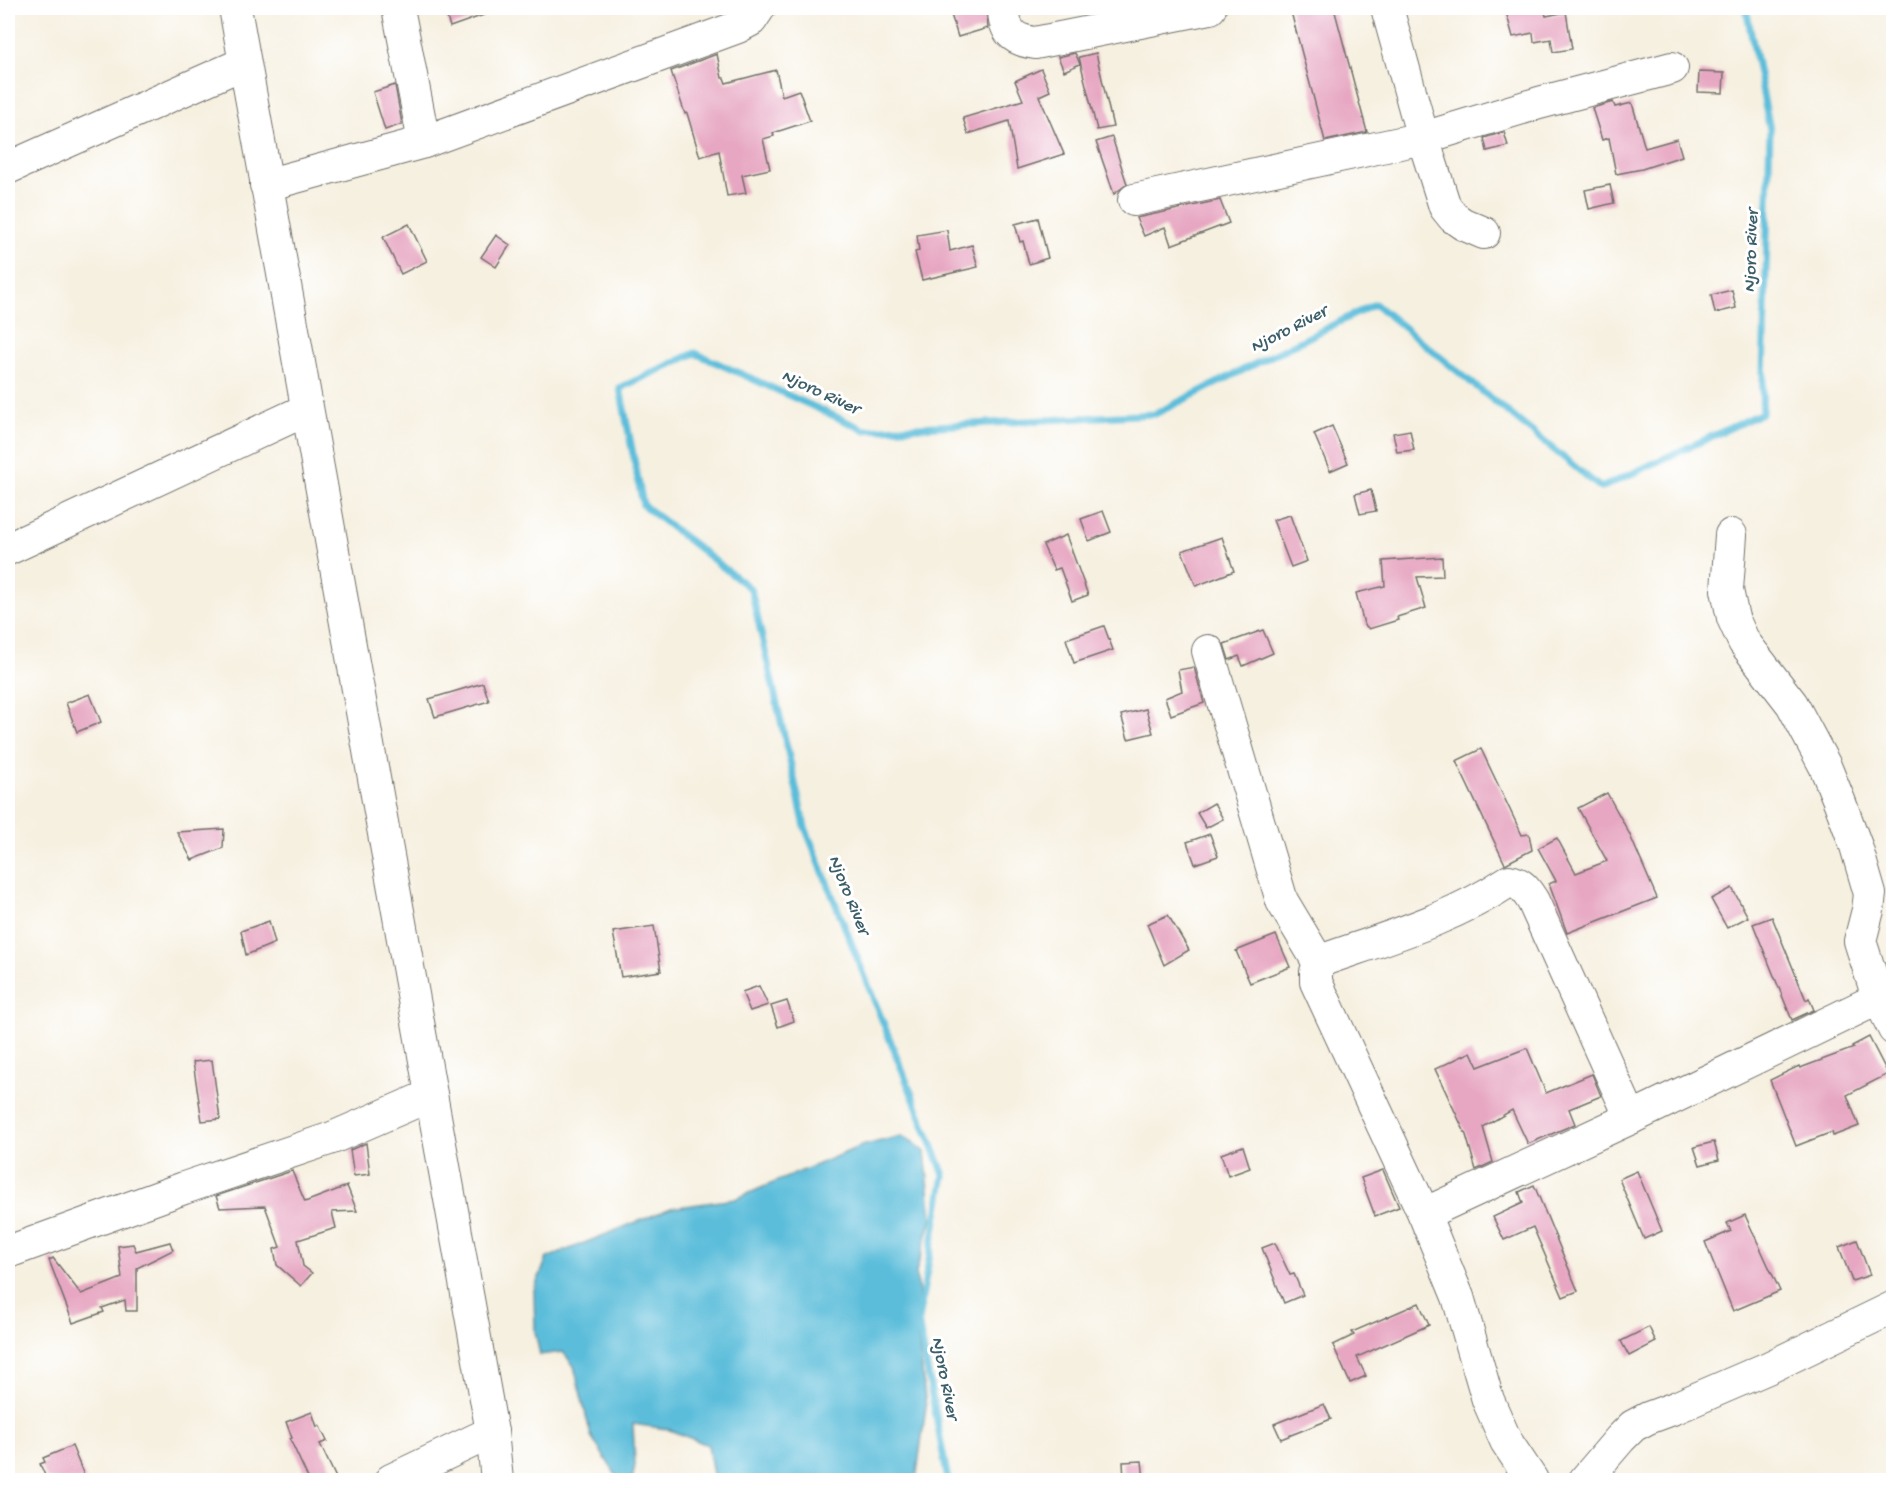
<svg xmlns="http://www.w3.org/2000/svg" width="1901" height="1488" viewBox="0 0 1901 1488" font-family="'Gochi Hand',sans-serif">
  <style>
    .water { fill: #5bbdda; stroke: #437482; stroke-width: 1.5 }
    .lines { fill: none; stroke-linecap: round; stroke-linejoin: round }
    .stream { stroke: #5bbdda; stroke-width: 7 }
    .building { fill: #e7a7c2 }
    .minor-casing { stroke: #72706a; stroke-width: 34 }
    .minor { stroke: #fff; stroke-width: 32 }
    .labels { text-anchor: middle; dominant-baseline: central; stroke-width: 6; stroke-linejoin: round; paint-order: stroke }
    .water-label { font-size: 18px; font-style: italic; fill: #3c5e68; stroke: #fff }
  </style>
  <rect width="100%" height="100%" fill="#fff"/>
  <filter id="ink" filterUnits="userSpaceOnUse"><feTurbulence type="fractalNoise" baseFrequency=".0167" numOctaves="2"/><feDisplacementMap in="SourceGraphic" scale="12" xChannelSelector="R" yChannelSelector="G"/><feConvolveMatrix kernelMatrix="1 2 1 2 8 2 1 2 1" color-interpolation-filters="sRGB"/></filter>
  <filter id="wash" filterUnits="userSpaceOnUse"><feTurbulence type="fractalNoise" baseFrequency=".008" numOctaves="4" result="noise"/><feDisplacementMap in="SourceGraphic" scale="24" xChannelSelector="R" yChannelSelector="G"/><feGaussianBlur stdDeviation="1.35" result="paint"/><feColorMatrix in="noise" values="0 0 0 0 0 0 0 0 0 0 0 0 0 0 0 0 0 1.4 0 .05"/><feComposite in="paint" operator="in"/></filter>
  <g filter="url(#wash)">
    <rect width="100%" height="100%" fill="#f6f0e0"/>
    <path class="water" d="M901,1136L913,1142L925,1152L932,1218L916,1272L919,1293L918,1336L926,1407L916,1480H714L708,1445L667,1429L633,1424L635,1465L632,1480H619L591,1436L574,1366L563,1352L540,1355L535,1332L534,1290L547,1258L671,1208L735,1199L861,1146Z"/>
    <g class="lines">
      <path class="stream" d="M948,1480L918,1321L944,1175L805,827L751,589L643,505L620,388L695,353L865,430L1155,414L1375,304L1601,488L1762,413L1770,130L1746,8"/>
    </g>
    <g id="blocks">
      <g class="building">
        <path d="M444,8H498V10L450,27Z"/>
        <path d="M949,8H986L988,28L958,37Z"/>
        <path d="M1290,8H1334L1367,132L1325,141Z"/>
        <path d="M1505,8H1544L1546,16L1566,12L1572,49L1553,52L1551,39L1534,42L1533,33L1513,37Z"/>
        <path d="M1075,53L1080,64L1064,71L1058,57Z"/>
        <path d="M1096,53L1113,127L1097,130L1079,57Z"/>
        <path d="M717,54L722,78H724L726,83L776,70L782,96L799,90L810,121L773,133L774,136L763,139L770,169L742,175L746,193L727,196L719,151L700,157L687,113L685,114L671,71Z"/>
        <path d="M1041,69L1050,91L1039,96L1064,154L1017,169L1009,121L968,134L963,118L1023,100L1015,81Z"/>
        <path d="M1699,72L1724,73L1723,93L1698,92Z"/>
        <path d="M395,85L402,124L385,130L373,92Z"/>
        <path d="M1613,102L1615,107L1632,103L1645,148L1677,139L1682,156L1642,169L1616,174L1609,138L1602,140L1592,108Z"/>
        <path d="M1504,132L1508,146L1487,151L1484,138Z"/>
        <path d="M1112,137L1127,184L1114,194L1096,142Z"/>
        <path d="M1610,185L1614,203L1589,209L1585,190Z"/>
        <path d="M1220,200L1229,223L1171,245L1165,227L1144,236L1136,218Z"/>
        <path d="M1038,218L1048,258L1029,264L1023,241L1020,242L1015,224Z"/>
        <path d="M409,224L427,261L401,274L383,237Z"/>
        <path d="M947,230L950,251L972,245L978,267L922,280L915,252L919,251L917,235Z"/>
        <path d="M496,235L510,245L496,267L481,257Z"/>
        <path d="M1732,290L1736,308L1715,313L1711,295Z"/>
        <path d="M1332,426L1348,463L1330,471L1314,434Z"/>
        <path d="M1410,430L1414,450L1397,452L1393,433Z"/>
        <path d="M1371,490L1376,511L1360,514L1355,494Z"/>
        <path d="M1103,511L1111,532L1089,541L1081,519Z"/>
        <path d="M1290,515L1307,561L1291,567L1273,520Z"/>
        <path d="M1066,535L1088,595L1072,601L1060,568L1054,570L1043,545Z"/>
        <path d="M1222,537L1234,571L1196,586L1182,551Z"/>
        <path d="M1442,557L1443,576L1417,577L1426,608L1397,617L1398,620L1369,629L1364,624L1356,593L1385,586L1383,561Z"/>
        <path d="M1104,626L1113,650L1074,663L1066,639Z"/>
        <path d="M1263,630L1273,653L1243,666L1239,656L1229,660L1224,644Z"/>
        <path d="M1194,667L1204,703L1171,715L1165,698L1182,691L1178,670Z"/>
        <path d="M483,683L489,701L435,717L429,699Z"/>
        <path d="M90,694L101,722L77,732L66,703Z"/>
        <path d="M1146,709L1153,733L1128,739L1121,715Z"/>
        <path d="M1481,749L1522,835L1529,834L1532,850L1505,864L1456,761Z"/>
        <path d="M1607,793L1629,833L1657,898L1567,933L1549,884L1556,881L1538,848L1557,838L1576,873L1607,861L1578,808Z"/>
        <path d="M1214,803L1223,819L1206,828L1197,813Z"/>
        <path d="M224,829L223,848L192,860L177,832Z"/>
        <path d="M1210,834L1218,856L1195,864L1187,842Z"/>
        <path d="M1732,888L1748,917L1727,928L1711,899Z"/>
        <path d="M1168,915L1189,950L1164,965L1147,924Z"/>
        <path d="M1772,917L1806,1000L1809,998L1814,1010L1792,1020L1753,924Z"/>
        <path d="M269,921L275,943L246,955L241,931Z"/>
        <path d="M654,926L661,971L621,977L613,932Z"/>
        <path d="M1276,935L1290,967L1250,983L1236,951Z"/>
        <path d="M759,986L768,1005L750,1011L742,992Z"/>
        <path d="M787,1001L794,1021L778,1027L771,1006Z"/>
        <path d="M1869,1037L1888,1074L1847,1095L1859,1126L1833,1136L1832,1132L1796,1146L1770,1080L1799,1066L1800,1068L1854,1048L1852,1046Z"/>
        <path d="M1527,1048L1546,1093L1592,1074L1601,1096L1569,1109L1575,1124L1528,1144L1512,1110L1483,1127L1493,1162L1476,1170L1466,1135L1435,1069L1471,1052L1478,1067Z"/>
        <path d="M212,1060L220,1119L202,1121L193,1062Z"/>
        <path d="M1714,1142L1719,1160L1700,1165L1694,1147Z"/>
        <path d="M366,1143L370,1174L354,1176L350,1150Z"/>
        <path d="M1243,1146L1250,1168L1228,1176L1221,1154Z"/>
        <path d="M1383,1170L1399,1207L1375,1216L1361,1178Z"/>
        <path d="M292,1171L305,1202L347,1186L357,1211L332,1212L336,1228L298,1240L303,1266L312,1273L301,1286L277,1265L274,1249L280,1247L265,1206L220,1208L216,1196Z"/>
        <path d="M1637,1171L1662,1231L1644,1239L1619,1179Z"/>
        <path d="M1534,1185L1578,1291L1563,1297L1533,1227L1504,1240L1493,1217L1523,1203L1519,1192Z"/>
        <path d="M1745,1215L1780,1291L1733,1311L1705,1242L1731,1231L1727,1223Z"/>
        <path d="M1857,1240L1870,1275L1852,1281L1839,1247Z"/>
        <path d="M170,1242L173,1250L137,1268V1311H126L125,1300L102,1308L104,1312L73,1323L49,1260L53,1258L81,1294L122,1278L118,1246L133,1244L136,1251Z"/>
        <path d="M1275,1243L1290,1275L1294,1274L1303,1295L1284,1303L1262,1248Z"/>
        <path d="M1419,1303L1429,1325L1357,1357L1366,1376L1350,1383L1333,1345L1354,1335L1352,1332Z"/>
        <path d="M1649,1327L1656,1342L1629,1356L1621,1341Z"/>
        <path d="M1324,1404L1331,1419L1281,1439L1274,1424Z"/>
        <path d="M312,1412L317,1427L319,1425L327,1441L320,1444L337,1480H309L290,1439L292,1438L286,1422Z"/>
        <path d="M72,1446L86,1480H47L40,1464L45,1462L43,1458Z"/>
        <path d="M1142,1461L1144,1480H1124L1123,1462Z"/>
      </g>
    </g>
  </g>
  <g filter="url(#ink)">
    <use href="#blocks" fill-opacity="0" stroke="#72706a" stroke-width="1.5"/>
    <g class="lines">
      <defs>
        <g id="minor">
          <path d="M235,8L492,1432L497,1480"/>
          <path d="M398,8L424,142"/>
          <path d="M1004,8C1004,31 1012,40 1035,43L1210,8"/>
          <path d="M1387,8L1423,138L1445,207L1453,217L1463,224L1484,233"/>
          <path d="M8,168L244,63"/>
          <path d="M266,185L424,142L738,27L751,20L759,8"/>
          <path d="M1134,200L1423,138L1539,103L1672,68"/>
          <path d="M1731,535L1727,590L1733,618L1744,642L1792,704L1825,766L1840,803L1856,846L1870,894L1868,910L1860,941L1878,997L1894,1029"/>
          <path d="M8,549L306,410"/>
          <path d="M1208,651L1282,901L1319,963"/>
          <path d="M1424,1214L1631,1118L1894,991"/>
          <path d="M8,1252L184,1188L332,1138L431,1095"/>
          <path d="M391,1480L492,1432"/>
          <path d="M1532,1480L1506,1441L1488,1400L1458,1297L1424,1214L1316,982V972L1319,963L1326,959C1389,937 1454,918 1509,881C1522,883 1526,890 1533,901L1631,1118"/>
          <path d="M1585,1480L1620,1439L1633,1426L1648,1418L1675,1408L1770,1367L1894,1307"/>
        </g>
      </defs>
      <use href="#minor" class="minor-casing"/>
      <use href="#minor" class="minor"/>
    </g>
  </g>
  <g class="labels">
    <g class="water-label">
      <text transform="translate(1752 251) rotate(-88)">Njoro River</text>
      <text transform="translate(1289 330) rotate(-27)">Njoro River</text>
      <text transform="translate(820 393) rotate(25)">Njoro River</text>
      <text transform="translate(848 895) rotate(68)">Njoro River</text>
      <text transform="translate(944 1378) rotate(79)">Njoro River</text>
    </g>
  </g>
  <rect width="1901" height="1488" fill="none" stroke="#fff" stroke-width="30"/>
</svg>
